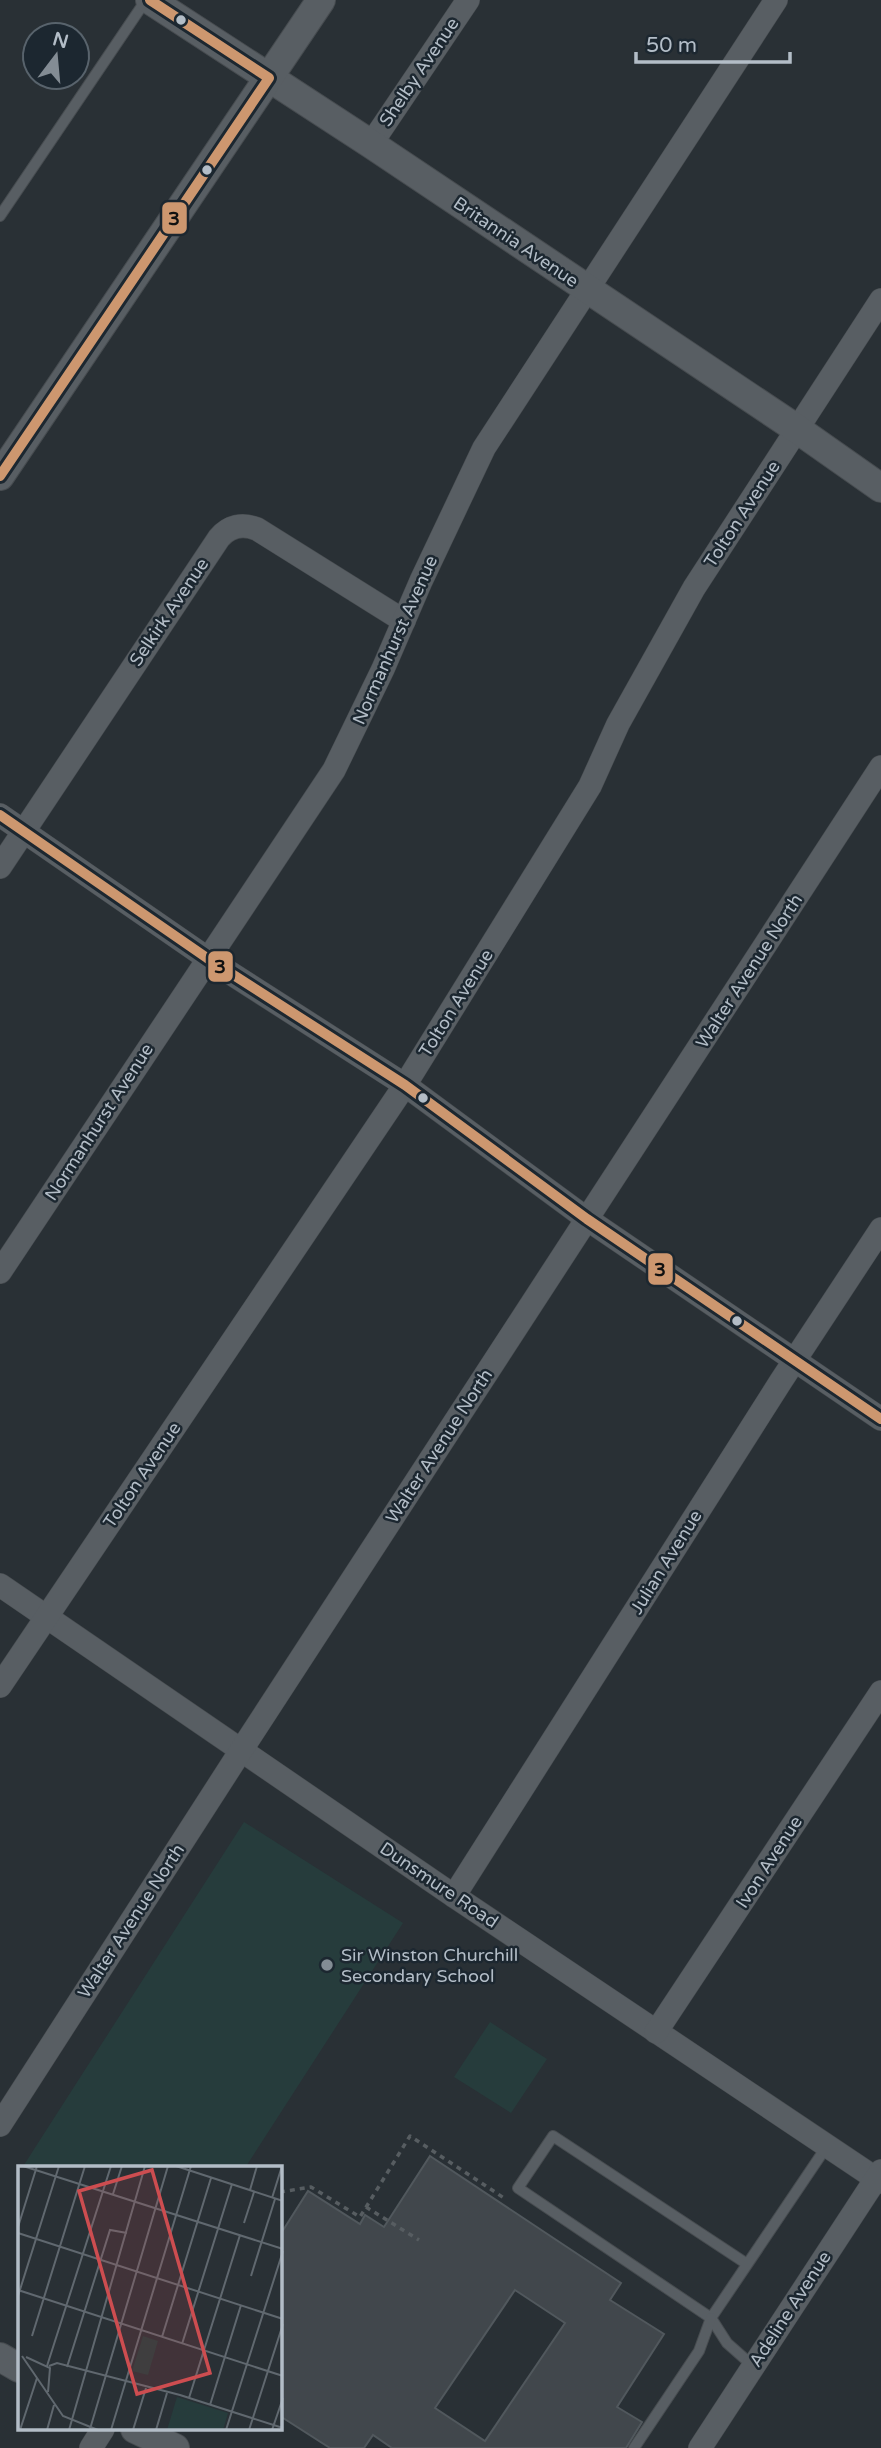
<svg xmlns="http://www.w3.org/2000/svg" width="881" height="2448" viewBox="0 0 881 2448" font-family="'Varela Round',sans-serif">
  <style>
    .green { fill: #263c3c }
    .building { fill: #41474c; stroke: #51585d; stroke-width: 2; fill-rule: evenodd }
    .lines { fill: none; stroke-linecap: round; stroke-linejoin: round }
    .service-casing { stroke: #474c50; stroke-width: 12 }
    .minor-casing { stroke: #474c50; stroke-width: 24 }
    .tertiary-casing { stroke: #474c50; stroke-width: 30 }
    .path { stroke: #575d61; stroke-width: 3.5; stroke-dasharray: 5 5; stroke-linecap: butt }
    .service { stroke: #585e63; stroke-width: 10 }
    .minor { stroke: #585e63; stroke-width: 23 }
    .tertiary { stroke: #585e63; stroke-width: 28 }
    .bus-1-casing { stroke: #1c2730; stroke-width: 16 }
    .bus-1 { stroke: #cd976f; stroke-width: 10 }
    .bus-dot { fill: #b3bdc7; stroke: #1c2730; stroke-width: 2.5 }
    .poi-dot { fill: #838c94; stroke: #1c2730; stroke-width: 2.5 }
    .labels { text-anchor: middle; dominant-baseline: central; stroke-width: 5; stroke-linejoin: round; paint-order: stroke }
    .street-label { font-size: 18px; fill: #b3bdc7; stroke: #1c2730 }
    .poi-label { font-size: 18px; fill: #b3bdc7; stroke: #1c2730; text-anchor: start }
    .inset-road { fill: none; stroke: #60686f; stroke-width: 2 }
    .view { fill: #cd4d50; fill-opacity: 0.15; stroke: #cd4d50; stroke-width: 3.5 }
    .inset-edge { fill: none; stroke: #b3bdc7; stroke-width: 3.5 }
    .line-badge { stroke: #1c2730; stroke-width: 2.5 }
    .pale-badge-label { font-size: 19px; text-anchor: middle; font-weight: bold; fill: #111 }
  </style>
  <rect width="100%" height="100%" fill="#293035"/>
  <g class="green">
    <path d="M244,1822L403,1923L245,2168H22Z"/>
    <path d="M490,2022L547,2059L511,2113L454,2077Z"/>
  </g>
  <path class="building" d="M430,2156L621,2283L610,2300L664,2334L617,2407L642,2422L626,2448H392L373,2435L364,2448H330L280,2416V2235L308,2191L360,2224L365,2215L384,2227ZM515,2290L565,2323L485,2441L435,2408Z"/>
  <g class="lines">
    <defs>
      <g id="service">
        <path d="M0,216L146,0"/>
        <path d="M747,2264L553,2136L518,2188L711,2318L827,2146"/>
        <path d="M711,2318L727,2343L753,2366"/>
        <path d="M634,2448L699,2351L711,2318"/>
      </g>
      <g id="minor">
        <path d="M371,144L468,0"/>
        <path d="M0,815L207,958L405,1085L587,1219L881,1419"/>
        <path d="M0,867L219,538C229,526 242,523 257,529L404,621"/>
        <path d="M0,1272L334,770L383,669L421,581L484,448L776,0"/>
        <path d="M0,1585L454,1896L881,2182"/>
        <path d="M0,1686L405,1085L590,786L618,724L694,588L881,300"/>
        <path d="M454,1896L781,1381L881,1229"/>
        <path d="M656,2032L881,1692"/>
        <path d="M0,2125L242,1749L881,767"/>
        <path d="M91,2448L103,2429"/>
        <path d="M700,2448L881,2171"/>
      </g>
      <g id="tertiary">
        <path d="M150,0L371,144L797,429L881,488"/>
        <path d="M0,476L321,0"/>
        <path d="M0,2357L19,2368"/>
        <path d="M135,2429L175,2448"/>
      </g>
    </defs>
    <use href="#service" class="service-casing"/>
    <use href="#minor" class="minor-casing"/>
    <use href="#tertiary" class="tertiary-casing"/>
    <g class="path">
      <path d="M280,2192L311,2187L360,2217L410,2136L504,2198"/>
      <path d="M366,2207L419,2240"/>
    </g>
    <use href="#service" class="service"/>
    <use href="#minor" class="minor"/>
    <use href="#tertiary" class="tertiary"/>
    <defs>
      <g id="bus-1">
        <path d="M0,476L269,78L150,0"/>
        <path d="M0,815L207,958L405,1085L587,1219L881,1419"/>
      </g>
    </defs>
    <use href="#bus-1" class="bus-1-casing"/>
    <use href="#bus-1" class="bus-1"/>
  </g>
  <g class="bus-dot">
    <circle cx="181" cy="20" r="6"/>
    <circle cx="207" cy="170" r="6"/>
    <circle cx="423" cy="1098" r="6"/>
    <circle cx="737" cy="1321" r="6"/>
  </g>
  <circle class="poi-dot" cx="327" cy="1965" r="7"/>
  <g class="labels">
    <g class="street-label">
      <text transform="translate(419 72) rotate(-56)">Shelby Avenue</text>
      <text transform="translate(516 242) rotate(34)">Britannia Avenue</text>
      <text transform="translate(742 514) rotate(-57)">Tolton Avenue</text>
      <text transform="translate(169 612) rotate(-56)">Selkirk Avenue</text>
      <text transform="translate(395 640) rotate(-66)">Normanhurst Avenue</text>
      <text transform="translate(749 971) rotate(-57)">Walter Avenue North</text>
      <text transform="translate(456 1003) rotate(-58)">Tolton Avenue</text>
      <text transform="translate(99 1122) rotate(-57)">Normanhurst Avenue</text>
      <text transform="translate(439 1446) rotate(-57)">Walter Avenue North</text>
      <text transform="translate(142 1475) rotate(-56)">Tolton Avenue</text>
      <text transform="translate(666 1562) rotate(-58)">Julian Avenue</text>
      <text transform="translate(769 1862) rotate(-57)">Ivon Avenue</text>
      <text transform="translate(439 1885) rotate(34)">Dunsmure Road</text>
      <text transform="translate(131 1921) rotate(-57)">Walter Avenue North</text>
      <text transform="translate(790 2309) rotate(-57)">Adeline Avenue</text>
    </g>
    <g class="poi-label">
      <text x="341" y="1955">Sir Winston Churchill<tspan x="341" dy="21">Secondary School</tspan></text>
    </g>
  </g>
  <g transform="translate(18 2166)">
    <rect width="264" height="264" fill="#293035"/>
    <path d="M125,170L140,175L130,209L114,205ZM159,231L210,247L205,264H149Z" fill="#263c3c"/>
    <path class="inset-road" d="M5,0L265,83M158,0L265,35M232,24L239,0M95,28L104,0M254,32L264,0M226,57L236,26M0,61L19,0M0,67L265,153M233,110L257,33M0,124L265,210M0,130L41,0M14,170L67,0M144,171L193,12M164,178L214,18M4,190L45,250L80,264M8,191L32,202L30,226M29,200L93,0M31,200L39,197L162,229L265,262M49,201L92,64L109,67M171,232L222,69M192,239L223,139M72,263L150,0M2,264L19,212M29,264L36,239M51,264L127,0M93,264L173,0M115,264L128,222M138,264L149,227M208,264L265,85M231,264L265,158M254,264L265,232"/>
    <path class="view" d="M134,4L192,207L119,228L61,25Z"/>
    <rect width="264" height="264" class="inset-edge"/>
  </g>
  <g class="line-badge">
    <rect x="161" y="201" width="27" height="34" rx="7" fill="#cd976f"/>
    <rect x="207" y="950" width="27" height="33" rx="7" fill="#cd976f"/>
    <rect x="647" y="1252" width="27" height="34" rx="7" fill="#cd976f"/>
  </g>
  <g class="pale-badge-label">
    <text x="174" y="225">3</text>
    <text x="220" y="973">3</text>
    <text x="660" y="1276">3</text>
  </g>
  <g transform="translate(56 56) rotate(16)"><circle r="33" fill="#1c2730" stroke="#58636c" stroke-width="2"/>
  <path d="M0-5L12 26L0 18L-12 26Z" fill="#838c94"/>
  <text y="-10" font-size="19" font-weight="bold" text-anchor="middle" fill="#b3bdc7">N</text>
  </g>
  <path d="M636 52v10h154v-10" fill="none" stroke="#b3bdc7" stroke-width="3.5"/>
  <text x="646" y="52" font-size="21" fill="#b3bdc7" stroke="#1c2730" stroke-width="5" paint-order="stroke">50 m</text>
</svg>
